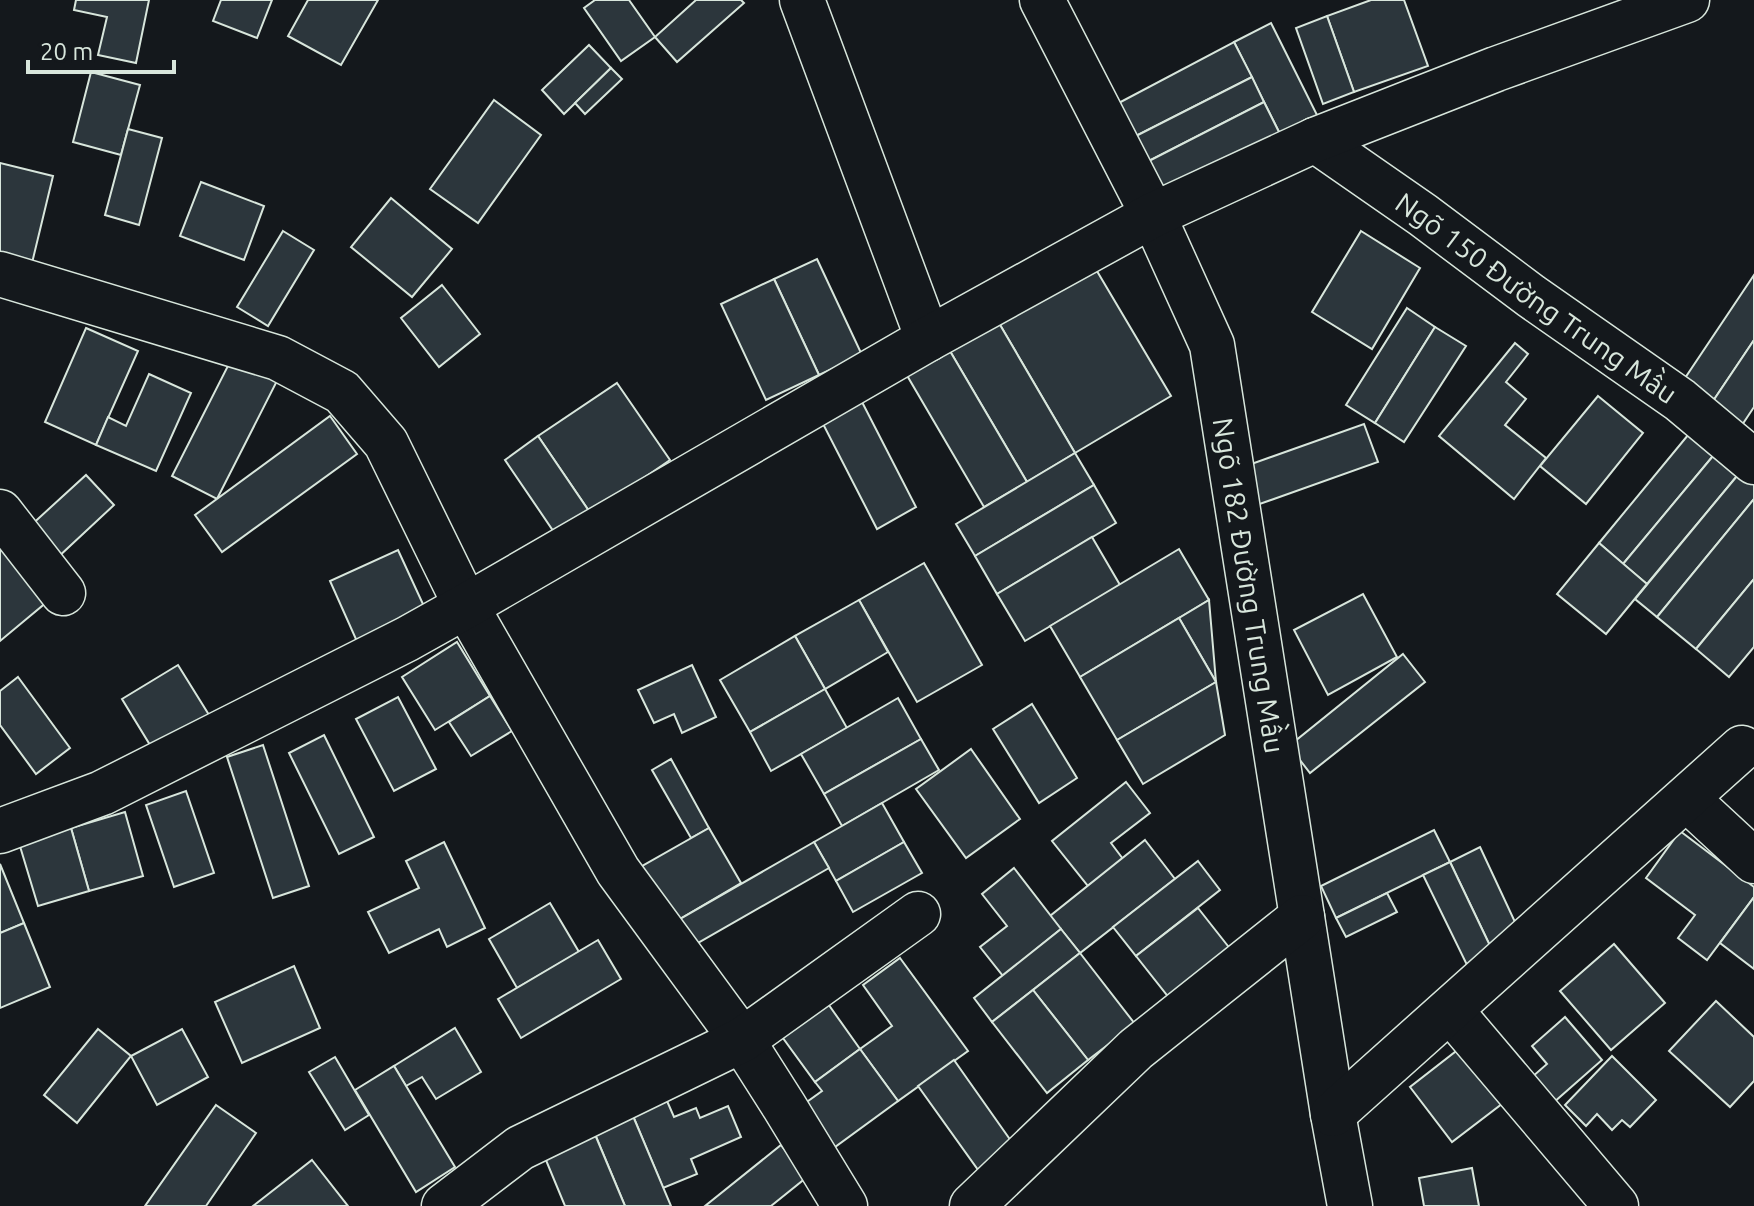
<svg xmlns="http://www.w3.org/2000/svg" width="1754" height="1206" viewBox="0 0 1754 1206" font-family="Ubuntu,sans-serif">
  <style>
    .building { fill: #2c363c; stroke: #d8e6dc; stroke-width: 2 }
    .lines { fill: none; stroke-linecap: round; stroke-linejoin: round }
    .minor-casing { stroke: #d8e6dc; stroke-width: 47 }
    .minor { stroke: #14181c; stroke-width: 44 }
    .labels { text-anchor: middle; dominant-baseline: central; stroke-width: 6; stroke-linejoin: round; paint-order: stroke }
    .street-label { font-size: 28px; fill: #d8e6dc; stroke: #14181c }
  </style>
  <rect width="100%" height="100%" fill="#14181c"/>
  <g class="building">
    <path d="M76,0H149L136,63L98,55L107,17L74,10Z"/>
    <path d="M221,0H272L257,38L213,21Z"/>
    <path d="M308,0H378L341,65L288,36Z"/>
    <path d="M595,0H629L655,37L621,61L584,8Z"/>
    <path d="M696,0H741L744,3L677,62L655,37Z"/>
    <path d="M1371,0H1404L1428,66L1354,92L1327,16Z"/>
    <path d="M1327,16L1354,92L1323,104L1296,28Z"/>
    <path d="M1271,23L1318,117L1281,136L1234,42Z"/>
    <path d="M1234,42L1252,77L1130,139L1113,106Z"/>
    <path d="M589,45L611,68L564,114L542,90Z"/>
    <path d="M611,68L622,79L585,114L575,103Z"/>
    <path d="M91,72L140,85L121,155L73,142Z"/>
    <path d="M1252,77L1264,102L1143,164L1130,139Z"/>
    <path d="M494,100L541,135L478,223L430,189Z"/>
    <path d="M1264,102L1281,136L1160,198L1143,164Z"/>
    <path d="M128,129L162,138L139,225L105,215Z"/>
    <path d="M0,163L53,176L32,263L0,256Z"/>
    <path d="M201,182L264,206L244,260L180,236Z"/>
    <path d="M391,198L452,249L412,297L351,247Z"/>
    <path d="M283,231L314,250L268,326L237,307Z"/>
    <path d="M1361,231L1420,268L1372,349L1312,312Z"/>
    <path d="M817,259L862,355L819,375L774,279Z"/>
    <path d="M1091,261L1171,396L1075,453L996,318Z"/>
    <path d="M1754,275V340L1703,416L1673,396Z"/>
    <path d="M774,279L819,375L766,400L721,304Z"/>
    <path d="M442,285L480,334L439,367L401,318Z"/>
    <path d="M1407,308L1435,327L1375,423L1346,405Z"/>
    <path d="M996,318L1075,453L1027,482L947,346Z"/>
    <path d="M1435,327L1466,346L1404,442L1375,423Z"/>
    <path d="M86,328L138,351L96,445L45,422Z"/>
    <path d="M1754,340V407L1734,437L1703,416Z"/>
    <path d="M1515,343L1528,354L1506,382L1526,399L1505,425L1546,458L1514,499L1439,436Z"/>
    <path d="M947,346L1027,482L984,507L905,372Z"/>
    <path d="M236,350L281,373L217,499L172,476Z"/>
    <path d="M149,374L191,393L156,471L96,445L108,417L126,426Z"/>
    <path d="M617,383L670,460L591,514L538,436Z"/>
    <path d="M1598,396L1643,433L1586,504L1540,466Z"/>
    <path d="M861,400L916,507L877,529L821,420Z"/>
    <path d="M330,416L357,454L222,552L195,515Z"/>
    <path d="M1364,424L1378,462L1254,506L1240,468Z"/>
    <path d="M1693,429L1718,450L1623,564L1599,543Z"/>
    <path d="M538,436L591,514L558,538L505,460Z"/>
    <path d="M1718,450L1742,470L1647,584L1623,564Z"/>
    <path d="M1075,453L1094,485L975,556L956,524Z"/>
    <path d="M1742,470L1754,480V499L1657,617L1635,599Z"/>
    <path d="M86,475L114,505L56,559L28,528Z"/>
    <path d="M1094,485L1116,523L997,594L975,556Z"/>
    <path d="M1754,499V579L1696,649L1657,617Z"/>
    <path d="M1092,537L1120,585L1025,641L997,594Z"/>
    <path d="M10,541L54,596L0,641V549Z"/>
    <path d="M1599,543L1647,584L1606,634L1557,594Z"/>
    <path d="M1179,549L1209,600L1080,677L1050,626Z"/>
    <path d="M398,550L428,615L359,646L330,581Z"/>
    <path d="M924,563L982,665L917,702L859,600Z"/>
    <path d="M1754,579V647L1729,677L1696,649Z"/>
    <path d="M1363,594L1397,657L1328,695L1294,630Z"/>
    <path d="M859,600L888,652L825,689L795,636Z"/>
    <path d="M1209,600L1216,682L1179,618Z"/>
    <path d="M1179,618L1216,682L1117,740L1080,677Z"/>
    <path d="M795,636L825,689L750,732L720,680Z"/>
    <path d="M457,642L490,696L435,730L402,677Z"/>
    <path d="M1403,654L1425,682L1310,773L1289,746Z"/>
    <path d="M178,665L214,723L158,758L122,699Z"/>
    <path d="M692,665L716,717L682,733L674,714L654,723L638,690Z"/>
    <path d="M18,677L70,748L36,774L0,725V691Z"/>
    <path d="M1216,682L1225,735L1143,784L1117,740Z"/>
    <path d="M825,689L847,728L771,771L750,732Z"/>
    <path d="M490,696L512,731L471,756L449,722Z"/>
    <path d="M398,697L436,769L394,791L356,719Z"/>
    <path d="M898,698L921,739L824,794L801,754Z"/>
    <path d="M1032,704L1077,778L1039,803L993,729Z"/>
    <path d="M324,735L374,837L339,854L289,753Z"/>
    <path d="M921,739L939,770L842,826L824,794Z"/>
    <path d="M263,745L309,886L273,898L227,757Z"/>
    <path d="M971,749L1020,819L966,858L916,789Z"/>
    <path d="M671,759L709,828L691,838L652,770Z"/>
    <path d="M1126,782L1150,813L1111,843L1123,859L1088,886L1052,841Z"/>
    <path d="M186,791L214,873L174,887L146,805Z"/>
    <path d="M882,803L904,842L836,881L814,842Z"/>
    <path d="M125,812L143,876L89,891L71,828Z"/>
    <path d="M71,828L89,891L38,906L19,843Z"/>
    <path d="M709,828L741,883L668,926L637,869Z"/>
    <path d="M1434,830L1450,862L1336,918L1321,886Z"/>
    <path d="M1680,831L1754,887V897L1707,960L1678,938L1695,915L1646,878Z"/>
    <path d="M1145,840L1175,879L1080,953L1050,916Z"/>
    <path d="M444,842L485,928L447,947L439,929L389,953L368,912L419,888L406,861Z"/>
    <path d="M814,842L829,868L682,952L668,926Z"/>
    <path d="M904,842L922,873L853,912L836,881Z"/>
    <path d="M1480,847L1522,937L1493,952L1450,862Z"/>
    <path d="M1198,861L1220,890L1136,956L1113,927Z"/>
    <path d="M1450,862L1493,952L1467,965L1423,875Z"/>
    <path d="M0,864L24,923L0,933Z"/>
    <path d="M1014,868L1061,929L1003,976L980,947L1007,926L982,894Z"/>
    <path d="M1387,893L1397,912L1346,937L1336,918Z"/>
    <path d="M1754,897V969L1720,943Z"/>
    <path d="M550,903L579,952L517,988L489,939Z"/>
    <path d="M1198,908L1235,955L1174,1004L1136,956Z"/>
    <path d="M24,923L50,987L0,1008V933Z"/>
    <path d="M1061,929L1080,953L992,1022L974,998Z"/>
    <path d="M598,940L621,979L521,1038L498,999Z"/>
    <path d="M1614,944L1665,1003L1611,1050L1560,991Z"/>
    <path d="M1080,953L1135,1024L1088,1060L1033,990Z"/>
    <path d="M900,958L968,1051L898,1101L860,1049L892,1026L863,985Z"/>
    <path d="M294,966L320,1028L242,1063L215,1002Z"/>
    <path d="M1033,990L1088,1060L1047,1093L992,1022Z"/>
    <path d="M826,1001L860,1049L815,1082L780,1034Z"/>
    <path d="M1716,1001L1754,1037V1081L1730,1107L1669,1051Z"/>
    <path d="M1565,1017L1602,1060L1553,1103L1532,1077L1547,1064L1532,1046Z"/>
    <path d="M455,1028L481,1072L436,1099L422,1077L406,1086L394,1066Z"/>
    <path d="M98,1029L131,1056L77,1123L44,1095Z"/>
    <path d="M182,1029L208,1077L157,1105L131,1056Z"/>
    <path d="M1464,1045L1507,1100L1452,1142L1410,1087Z"/>
    <path d="M860,1049L898,1101L835,1147L804,1104L822,1091L815,1082Z"/>
    <path d="M1612,1056L1656,1100L1630,1127L1622,1120L1612,1130L1597,1114L1586,1126L1565,1105Z"/>
    <path d="M335,1057L369,1115L345,1130L309,1072Z"/>
    <path d="M954,1060L1016,1148L981,1174L918,1086Z"/>
    <path d="M394,1066L455,1167L416,1192L355,1090Z"/>
    <path d="M667,1101L674,1117L696,1108L700,1118L728,1106L741,1137L691,1159L697,1174L663,1188L633,1116Z"/>
    <path d="M216,1105L256,1133L206,1206H145Z"/>
    <path d="M633,1116L671,1206H625L594,1132Z"/>
    <path d="M594,1132L625,1206H565L543,1153Z"/>
    <path d="M781,1145L807,1177L771,1206H705Z"/>
    <path d="M312,1160L348,1206H253Z"/>
    <path d="M1472,1168L1479,1206H1424L1419,1178Z"/>
  </g>
  <g class="lines">
    <defs>
      <g id="minor">
        <path d="M802,0L928,339"/>
        <path id="s1" d="M1042,0L1153,215L1212,345L1333,1114L1350,1206"/>
        <path id="s2" d="M1315,140L1423,215L1531,296L1680,400L1754,462"/>
        <path d="M0,274L278,358L342,392L386,443L466,606L618,871L742,1040L784,1106L845,1206"/>
        <path d="M0,512L63,593"/>
        <path d="M1687,799L1754,861"/>
        <path d="M0,831L102,793L407,639L466,606L928,339L1153,215L1315,140L1496,69L1687,0"/>
        <path d="M1450,1010L1616,1206"/>
        <path d="M1333,1114L1742,748"/>
        <path d="M444,1206L520,1148L742,1040L918,914"/>
        <path d="M972,1206L1136,1049L1302,917"/>
      </g>
    </defs>
    <use href="#minor" class="minor-casing"/>
    <use href="#minor" class="minor"/>
  </g>
  <g class="labels">
    <g class="street-label">
      <text stroke="none"><textPath href="#s2" startOffset="272">Ngõ 150 Đường Trung Mầu</textPath></text>
      <text stroke="none"><textPath href="#s1" startOffset="628">Ngõ 182 Đường Trung Mầu</textPath></text>
    </g>
  </g>
  <path d="M28 60v12h146v-12" fill="none" stroke="#d8e6dc" stroke-width="4"/>
  <text x="40" y="60" font-size="24" fill="#d8e6dc" stroke="#14181c" stroke-width="6" paint-order="stroke">20 m</text>
</svg>
